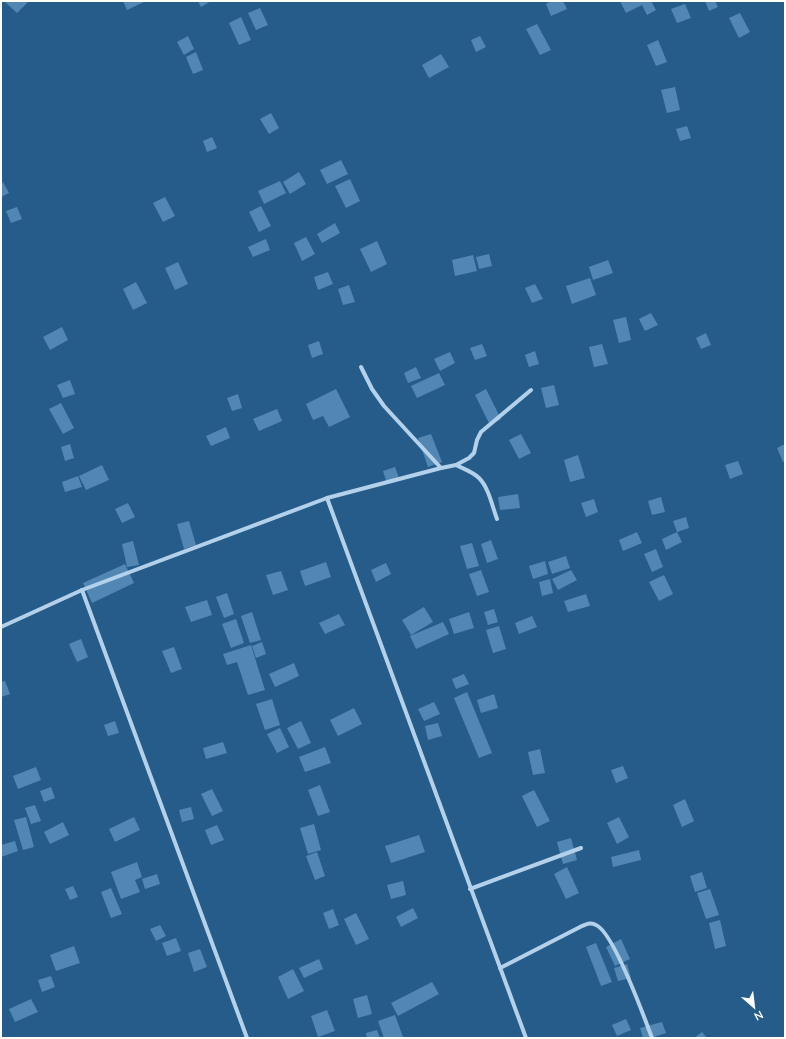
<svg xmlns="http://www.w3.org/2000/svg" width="786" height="1039" viewBox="0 0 786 1039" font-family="Mulish,sans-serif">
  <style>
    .building { fill: #5287b3 }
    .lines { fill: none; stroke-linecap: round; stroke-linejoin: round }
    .minor { stroke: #b3d1ea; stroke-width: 4 }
  </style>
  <rect width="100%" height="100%" fill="#255c8a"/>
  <g class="building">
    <path d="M7,1H29L17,13L5,2Z"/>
    <path d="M123,1H146L127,10Z"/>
    <path d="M198,1H211L201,7Z"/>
    <path d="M551,1H563L567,9L551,16L546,4Z"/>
    <path d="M620,1H651L656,10L647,15L642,5L626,13Z"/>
    <path d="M705,1H715L718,7L709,11Z"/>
    <path d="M685,4L691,18L677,23L671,9Z"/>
    <path d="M260,8L268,25L256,30L248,13Z"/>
    <path d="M740,13L750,32L739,38L729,18Z"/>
    <path d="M241,17L251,40L239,45L229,23Z"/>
    <path d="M537,24L551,50L540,55L526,29Z"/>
    <path d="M188,36L194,49L184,55L177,42Z"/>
    <path d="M480,36L486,47L476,52L471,40Z"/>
    <path d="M658,40L667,62L656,66L647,45Z"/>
    <path d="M196,52L203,70L193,74L186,57Z"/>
    <path d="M441,54L449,67L429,78L422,65Z"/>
    <path d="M675,87L680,110L667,113L661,90Z"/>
    <path d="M271,113L279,128L269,134L260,119Z"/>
    <path d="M687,126L691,138L680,141L676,129Z"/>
    <path d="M212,137L217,148L207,152L203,141Z"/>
    <path d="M341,160L348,174L327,184L320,170Z"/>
    <path d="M299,172L306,184L290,194L283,182Z"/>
    <path d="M350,179L360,201L346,208L335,186Z"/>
    <path d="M280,181L286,193L264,204L258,191Z"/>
    <path d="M3,182L9,193L1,197V183Z"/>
    <path d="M165,197L175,216L163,222L153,203Z"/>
    <path d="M261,206L271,226L259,232L249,212Z"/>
    <path d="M17,207L22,219L11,223L6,211Z"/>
    <path d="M335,223L340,233L322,243L317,234Z"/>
    <path d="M306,237L315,254L302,261L294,243Z"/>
    <path d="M266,239L270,250L253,257L248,247Z"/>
    <path d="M377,241L387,264L371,272L360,249Z"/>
    <path d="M489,254L492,266L479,269L476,257Z"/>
    <path d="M473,255L477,271L455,276L452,260Z"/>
    <path d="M608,260L613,273L593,280L589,267Z"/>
    <path d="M178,262L188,284L175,290L165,268Z"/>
    <path d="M328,272L333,284L318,290L314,277Z"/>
    <path d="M590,278L596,295L572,304L566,286Z"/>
    <path d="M136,282L147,303L133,310L123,289Z"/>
    <path d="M535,284L543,299L532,303L525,288Z"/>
    <path d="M349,285L355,302L343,305L338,289Z"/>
    <path d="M651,313L658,325L645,331L639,319Z"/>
    <path d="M626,317L631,340L619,343L613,320Z"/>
    <path d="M62,327L68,340L50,350L43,337Z"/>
    <path d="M706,333L711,345L701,349L696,338Z"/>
    <path d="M319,341L323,354L312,358L308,345Z"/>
    <path d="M482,344L487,356L475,360L470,348Z"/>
    <path d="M602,344L608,364L594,367L589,347Z"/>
    <path d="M535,351L539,364L529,367L525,355Z"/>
    <path d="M450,352L455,363L440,371L434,359Z"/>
    <path d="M416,367L421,378L408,383L404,373Z"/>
    <path d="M439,373L445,385L417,398L411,386Z"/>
    <path d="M70,380L75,394L63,398L57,385Z"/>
    <path d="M554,385L559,405L546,408L541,388Z"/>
    <path d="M336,389L350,417L329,427L323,416L313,420L306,404Z"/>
    <path d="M486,389L501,419L490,425L475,395Z"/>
    <path d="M238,394L242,408L232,411L227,398Z"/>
    <path d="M61,403L74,428L63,434L49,409Z"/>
    <path d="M277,409L282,421L259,431L253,419Z"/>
    <path d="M226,427L230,438L211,446L206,436Z"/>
    <path d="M431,434L442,462L428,467L418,438Z"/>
    <path d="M521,434L531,453L519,459L509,440Z"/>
    <path d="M70,444L74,458L65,461L61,447Z"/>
    <path d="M785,444V461L783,462L777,448Z"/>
    <path d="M578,455L585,478L570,482L564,460Z"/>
    <path d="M738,461L743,474L730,479L725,465Z"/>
    <path d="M102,465L109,480L86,490L79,476Z"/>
    <path d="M395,467L399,478L387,483L383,471Z"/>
    <path d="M78,476L82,487L65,492L62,482Z"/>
    <path d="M518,494L520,508L500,510L498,497Z"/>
    <path d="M661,497L665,512L652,515L648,501Z"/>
    <path d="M594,499L598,512L586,517L581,503Z"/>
    <path d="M128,503L135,517L122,523L115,509Z"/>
    <path d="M686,517L689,528L677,532L673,521Z"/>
    <path d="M189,521L196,545L184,549L177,524Z"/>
    <path d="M637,532L642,543L623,551L619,540Z"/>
    <path d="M677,532L682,542L666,550L662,539Z"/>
    <path d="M491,540L498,559L487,563L481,544Z"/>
    <path d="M133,541L139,565L127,567L122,544Z"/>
    <path d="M472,543L479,566L467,569L460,546Z"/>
    <path d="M656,549L663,567L652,572L644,554Z"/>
    <path d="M566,556L570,568L552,574L548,562Z"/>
    <path d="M545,561L548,574L533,579L529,566Z"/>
    <path d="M326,562L331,577L305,586L300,571Z"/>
    <path d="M386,563L391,574L376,582L371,570Z"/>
    <path d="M125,564L134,583L92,603L83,583Z"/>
    <path d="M481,570L489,592L477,596L469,574Z"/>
    <path d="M571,570L577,580L558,590L552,579Z"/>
    <path d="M281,571L288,590L273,595L266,575Z"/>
    <path d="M664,575L673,594L659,601L649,582Z"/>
    <path d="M550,579L553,593L542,596L539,582Z"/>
    <path d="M227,593L234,614L224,618L216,597Z"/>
    <path d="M586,594L590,606L568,612L564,601Z"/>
    <path d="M207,600L212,615L191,622L185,607Z"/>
    <path d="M424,607L433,622L411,635L402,620Z"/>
    <path d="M494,609L498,622L488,625L484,612Z"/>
    <path d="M252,612L261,640L250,643L241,616Z"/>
    <path d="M469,612L474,628L454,634L449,619Z"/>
    <path d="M339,614L345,625L325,634L319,623Z"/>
    <path d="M532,616L537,627L519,634L515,623Z"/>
    <path d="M236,619L244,643L231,648L222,624Z"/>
    <path d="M443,622L449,634L416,649L410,636Z"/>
    <path d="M499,626L506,649L493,653L486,630Z"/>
    <path d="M81,639L88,657L77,662L69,644Z"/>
    <path d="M262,642L266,654L256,658L252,646Z"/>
    <path d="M251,645L265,690L248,695L237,662L227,665L223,654Z"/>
    <path d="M174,647L182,669L171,673L162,651Z"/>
    <path d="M294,663L299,676L275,687L269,674Z"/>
    <path d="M464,674L469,684L456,689L452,679Z"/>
    <path d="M5,681L10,694L1,697V682Z"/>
    <path d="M467,692L492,753L479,758L454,698Z"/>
    <path d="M494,694L498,708L481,713L477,700Z"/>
    <path d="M272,699L280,725L265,730L256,704Z"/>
    <path d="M434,702L440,714L424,721L418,709Z"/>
    <path d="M354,708L362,724L338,736L330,720Z"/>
    <path d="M115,721L119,733L108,736L104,725Z"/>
    <path d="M301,721L311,743L298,749L287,728Z"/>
    <path d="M438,723L442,736L428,740L425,726Z"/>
    <path d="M280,728L289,747L277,753L267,734Z"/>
    <path d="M223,742L227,753L206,759L203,748Z"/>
    <path d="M325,747L331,763L305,772L299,757Z"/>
    <path d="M540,749L545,773L533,775L528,752Z"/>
    <path d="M623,766L628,778L616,783L611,770Z"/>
    <path d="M36,767L41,780L18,789L13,776Z"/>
    <path d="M320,785L330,812L318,816L308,790Z"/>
    <path d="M51,787L55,798L44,802L40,791Z"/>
    <path d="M212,789L223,811L212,816L201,794Z"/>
    <path d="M534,790L550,821L537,827L522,796Z"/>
    <path d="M685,799L694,821L682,827L673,805Z"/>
    <path d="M35,805L41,821L31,824L25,808Z"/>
    <path d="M191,807L194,819L182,822L179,810Z"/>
    <path d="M26,817L34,847L23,850L14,820Z"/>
    <path d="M134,817L140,830L115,842L109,829Z"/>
    <path d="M619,817L629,837L617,844L607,823Z"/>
    <path d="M63,822L69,835L50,844L44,832Z"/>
    <path d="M314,824L321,850L308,854L300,828Z"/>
    <path d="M217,825L224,840L211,845L205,830Z"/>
    <path d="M419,835L425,852L391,863L385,846Z"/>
    <path d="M571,838L577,860L563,864L557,842Z"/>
    <path d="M15,841L18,851L1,857V845Z"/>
    <path d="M639,850L641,860L613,867L611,857Z"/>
    <path d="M317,852L325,876L315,880L306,856Z"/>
    <path d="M137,862L142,877L135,880L140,892L121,899L111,872Z"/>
    <path d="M567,867L579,893L566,899L554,874Z"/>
    <path d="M702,872L707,888L695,892L690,876Z"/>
    <path d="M157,874L160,884L145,889L142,879Z"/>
    <path d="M403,881L406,895L391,899L387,885Z"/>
    <path d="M73,886L78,897L70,900L65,889Z"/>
    <path d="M111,888L122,914L111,918L101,892Z"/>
    <path d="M710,889L719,915L706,919L697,893Z"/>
    <path d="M413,908L418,918L401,927L396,917Z"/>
    <path d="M333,909L339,925L329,929L323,913Z"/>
    <path d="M356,913L369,939L356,945L344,919Z"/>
    <path d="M720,920L726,946L715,949L709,923Z"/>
    <path d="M160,925L166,936L156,941L150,929Z"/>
    <path d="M176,938L181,951L167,956L162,943Z"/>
    <path d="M621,939L630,959L615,966L606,947Z"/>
    <path d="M596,943L612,982L601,986L586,947Z"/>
    <path d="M74,946L80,963L56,971L50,955Z"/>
    <path d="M200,949L207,967L194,972L188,953Z"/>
    <path d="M319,959L323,969L304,978L299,968Z"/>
    <path d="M627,964L631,978L618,981L614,968Z"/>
    <path d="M293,969L304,991L288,999L278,977Z"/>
    <path d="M51,976L55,987L42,992L38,980Z"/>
    <path d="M432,982L439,994L398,1016L391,1003Z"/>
    <path d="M367,995L372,1014L358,1018L353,999Z"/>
    <path d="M31,999L38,1012L15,1022L9,1009Z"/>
    <path d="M327,1010L335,1031L318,1037L311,1016Z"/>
    <path d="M395,1015L403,1037L398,1038H384L378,1021Z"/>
    <path d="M626,1019L631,1030L617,1036L612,1025Z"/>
    <path d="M662,1022L666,1033L651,1038H643L640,1028Z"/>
    <path d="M377,1030L380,1038H367L366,1033Z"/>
    <path d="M702,1032L707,1038H694Z"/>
  </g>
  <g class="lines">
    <g class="minor">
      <path d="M361,367L372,389L384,406L441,468"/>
      <path d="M456,465C464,469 473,472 479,478C489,488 492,506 497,519"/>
      <path d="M327,498L526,1038"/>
      <path d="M82,590L247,1038"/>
      <path d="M1,627L82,590L327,498L441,468L456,465L469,458L474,453L477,440L481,432L531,390"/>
      <path d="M470,889L581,848"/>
      <path d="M500,968L582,926C587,924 591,922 596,925C613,932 645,1019 652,1038"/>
    </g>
  </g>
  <rect width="786" height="1039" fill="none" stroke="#ffffff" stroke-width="4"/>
  <g transform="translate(754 1007) rotate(152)" stroke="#255c8a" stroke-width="3" paint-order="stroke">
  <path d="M0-3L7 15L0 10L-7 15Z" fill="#ffffff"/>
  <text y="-6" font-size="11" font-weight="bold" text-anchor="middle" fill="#ffffff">N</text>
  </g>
</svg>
